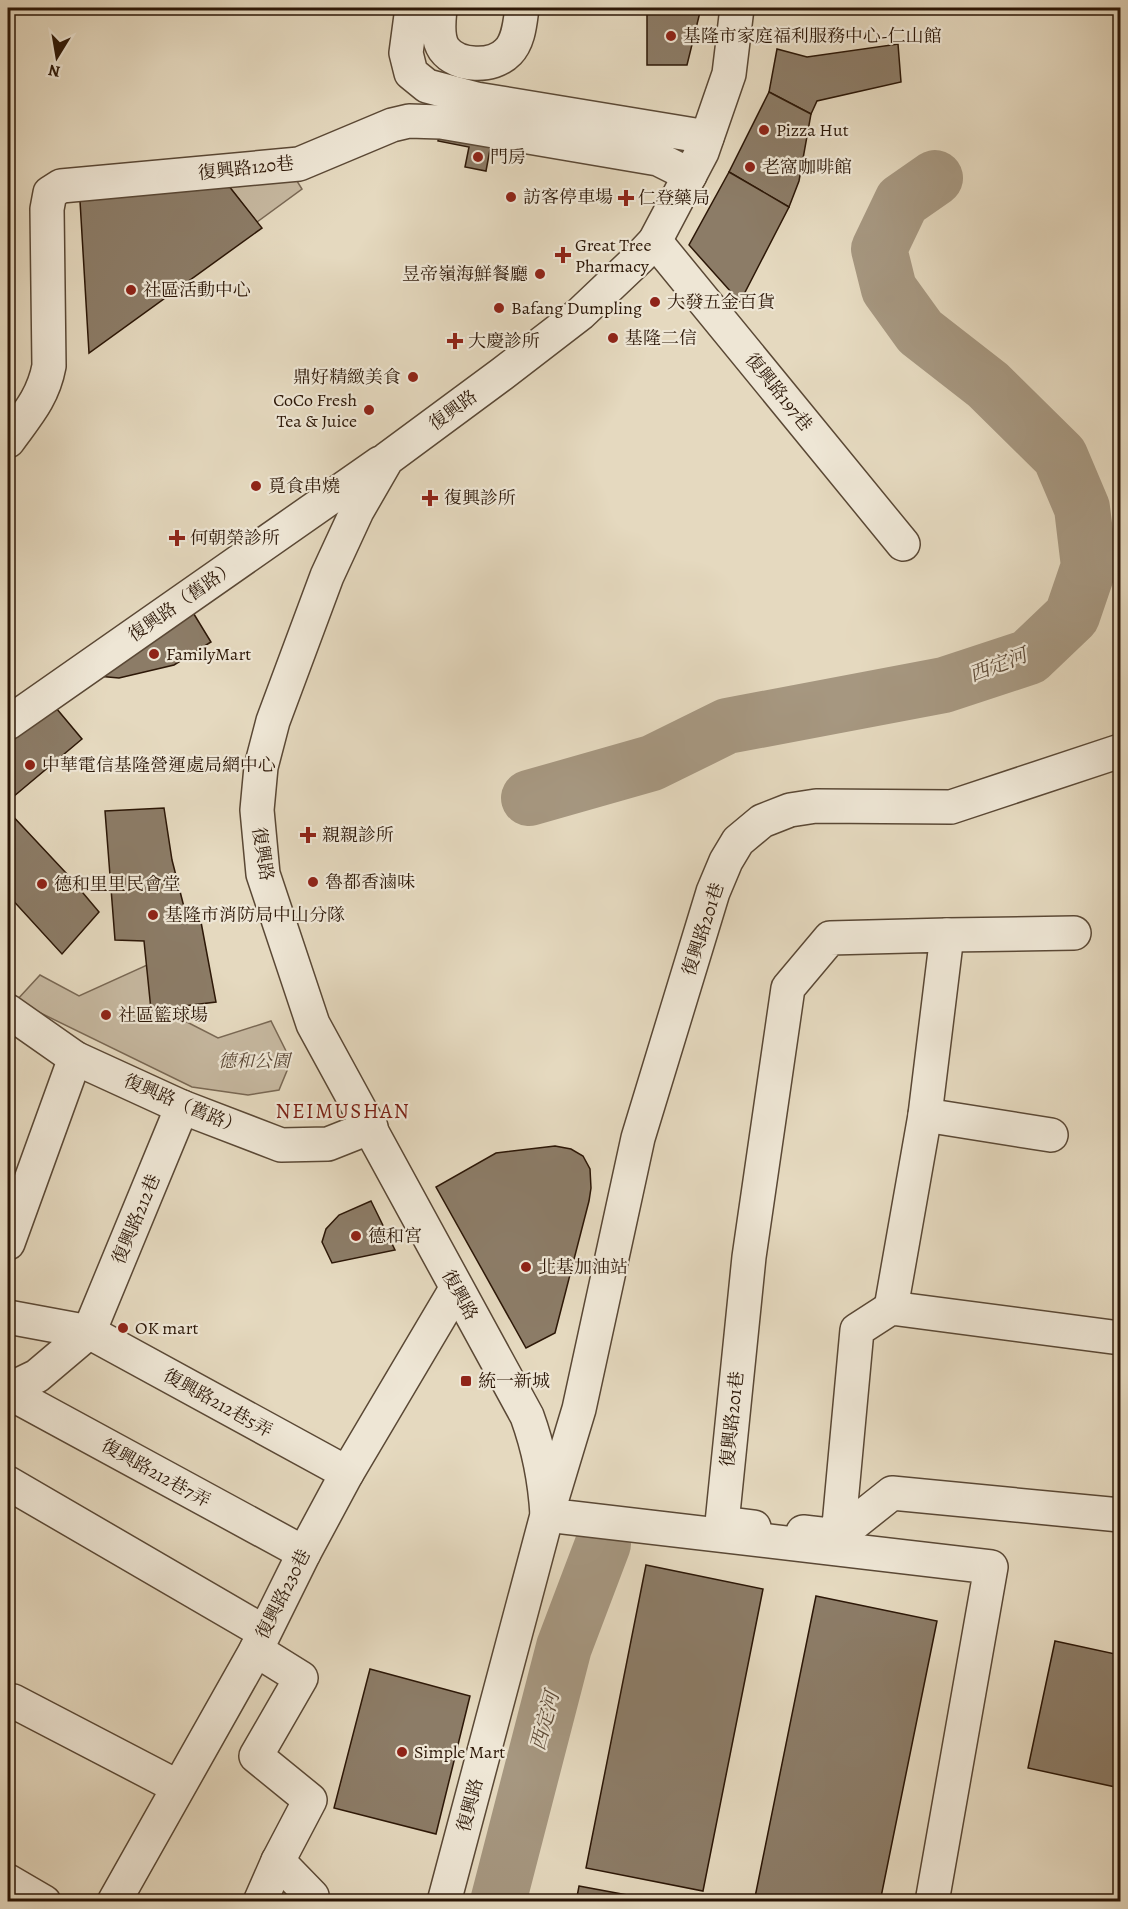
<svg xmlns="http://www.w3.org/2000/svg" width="1128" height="1909" viewBox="0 0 1128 1909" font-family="Alegreya,'Noto Serif TC',serif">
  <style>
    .green { fill: #c6b8a0; stroke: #796854; stroke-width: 1.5 }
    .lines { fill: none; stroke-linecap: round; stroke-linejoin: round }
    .river { stroke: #a69780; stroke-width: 56 }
    .building { fill: #8c7c67; stroke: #2c1707; stroke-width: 1.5 }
    .minor-casing { stroke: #5a4835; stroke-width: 36 }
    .minor { stroke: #eee6d5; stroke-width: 33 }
    .poi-dot { fill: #8f2418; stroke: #eee6d5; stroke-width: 2 }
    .labels { text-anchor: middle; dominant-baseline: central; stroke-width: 4.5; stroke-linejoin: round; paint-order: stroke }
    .poi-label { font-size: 18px; fill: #2c1707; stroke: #eee6d5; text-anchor: start }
    .street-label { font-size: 18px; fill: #2c1707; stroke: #eee6d5 }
    .park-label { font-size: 18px; font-style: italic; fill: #5a4735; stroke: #eee6d5 }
    .water-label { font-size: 20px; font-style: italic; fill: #5d4a37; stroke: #eee6d5 }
    .quarter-label { font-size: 21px; letter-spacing: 1.5px; fill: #7a1f14; stroke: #eee6d5 }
  </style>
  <rect width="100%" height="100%" fill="#e5d9bf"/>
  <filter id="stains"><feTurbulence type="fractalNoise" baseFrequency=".00333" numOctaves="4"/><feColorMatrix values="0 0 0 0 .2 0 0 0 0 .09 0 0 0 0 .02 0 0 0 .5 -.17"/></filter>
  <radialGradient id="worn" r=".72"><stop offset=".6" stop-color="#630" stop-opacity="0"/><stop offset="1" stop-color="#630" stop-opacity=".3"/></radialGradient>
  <g class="green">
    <path d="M287,165L302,189L257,222L217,171Z"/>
    <path d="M147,965L152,1010L183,1020L218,1038L271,1021L291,1061L279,1090L248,1095L192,1087L16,1001L40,975L79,996Z"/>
  </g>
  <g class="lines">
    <g class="river">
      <path d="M529,798L652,763L727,726L944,685L1029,657L1072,616L1089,566L1082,508L1060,456L988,385L920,332L889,289L879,249L902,201L935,178"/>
      <path d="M498,1902L564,1647L603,1544"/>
    </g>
  </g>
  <g class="building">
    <path d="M647,8H701L687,65H647Z"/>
    <path d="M898,44L901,82L817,101L811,114L769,92L777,49L807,57Z"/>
    <path d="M769,92L811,114L799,181L789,207L729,172Z"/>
    <path d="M441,123L493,133L486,171L465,167L469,147L438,141Z"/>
    <path d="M217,171L262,228L89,353L79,184Z"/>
    <path d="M729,172L789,207L740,302L689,245Z"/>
    <path d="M189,606L211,642L174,665L119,678L85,675Z"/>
    <path d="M51,702L82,739L13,797L8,790V739Z"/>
    <path d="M164,808L172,860L184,907L201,922L216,1002L151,1010L144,941L115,940L105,811Z"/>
    <path d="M8,811L67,874L99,912L62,954L8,895Z"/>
    <path d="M555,1146L571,1149L583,1156L590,1169L591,1188L589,1201L555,1333L526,1348L436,1187L496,1153Z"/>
    <path d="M371,1201L395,1250L332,1263L322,1242L326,1229L339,1215Z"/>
    <path d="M646,1565L763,1589L703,1891L586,1868Z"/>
    <path d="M816,1596L937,1621L880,1902H754Z"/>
    <path d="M1055,1641L1120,1655V1788L1028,1768Z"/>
    <path d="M370,1669L470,1696L436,1834L334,1808Z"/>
    <path d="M579,1886L665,1902H576Z"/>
  </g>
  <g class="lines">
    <defs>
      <g id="minor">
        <path d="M412,8L406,53L411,73L427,86L476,99L707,137"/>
        <path d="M440,8C439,21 436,37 444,49C457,67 493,68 508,52C519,41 520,22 522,8"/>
        <path d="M655,241L903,544"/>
        <path d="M8,441C26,416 43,398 49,366L47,209L50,193L61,186L299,164L392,125L409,121L441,122L658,159L690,175"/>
        <path d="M8,723L380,463"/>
        <path d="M947,935L1074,933"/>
        <path d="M8,1011L75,1058L182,1107L281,1145L328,1144L371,1127"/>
        <path d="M925,1115L1051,1135"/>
        <path d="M8,1243L75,1058"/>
        <path d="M8,1317L89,1332L347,1473"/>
        <path d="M8,1390L37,1376L89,1332L182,1107"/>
        <path d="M8,1392L304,1553"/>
        <path d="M8,1483L264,1632"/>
        <path d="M754,1527L722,1523L749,1257L788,988L830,938L947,935L925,1115L891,1308"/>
        <path d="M803,1532L838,1536L857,1330L891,1308L1120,1338"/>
        <path d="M838,1536L892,1493L1120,1515"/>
        <path d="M256,1650L301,1678L256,1756L310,1800L278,1861L260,1902"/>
        <path d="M13,1701L178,1787"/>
        <path d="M278,1861L312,1896L311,1902"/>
        <path d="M8,1881L44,1902"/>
        <path d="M114,1902L256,1650L304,1553L347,1473L456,1289"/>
        <path d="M444,1902L547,1515C545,1480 539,1449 527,1416L313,1024L263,874L257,810L261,767L273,721L327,576L357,511L387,459L502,374L580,314L640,257L655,241L702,152L729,74L737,8"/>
        <path d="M932,1902L991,1567L547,1515L579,1409L638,1138L713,892L726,861L738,841L762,821L790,810L816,806L951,807L1120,751"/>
      </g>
    </defs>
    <use href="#minor" class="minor-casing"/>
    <use href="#minor" class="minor"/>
  </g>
  <g class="poi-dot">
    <circle cx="671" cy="36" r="6"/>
    <circle cx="764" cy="130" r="6"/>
    <circle cx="478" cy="157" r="6"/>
    <circle cx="750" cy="167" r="6"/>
    <circle cx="511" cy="197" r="6"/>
    <path d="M623 189h6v6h6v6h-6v6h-6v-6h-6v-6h6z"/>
    <path d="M560 246h6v6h6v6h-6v6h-6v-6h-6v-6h6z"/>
    <circle cx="540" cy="274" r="6"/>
    <circle cx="131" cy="290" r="6"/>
    <circle cx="655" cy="302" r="6"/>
    <circle cx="499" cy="308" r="6"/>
    <circle cx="613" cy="338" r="6"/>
    <path d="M452 332h6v6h6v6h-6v6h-6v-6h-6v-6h6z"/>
    <circle cx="413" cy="377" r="6"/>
    <circle cx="369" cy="410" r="6"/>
    <circle cx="256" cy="486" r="6"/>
    <path d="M427 489h6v6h6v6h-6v6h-6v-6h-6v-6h6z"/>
    <path d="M174 529h6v6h6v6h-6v6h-6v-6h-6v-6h6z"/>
    <circle cx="154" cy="654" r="6"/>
    <circle cx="30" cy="765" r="6"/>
    <path d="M305 826h6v6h6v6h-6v6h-6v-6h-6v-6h6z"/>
    <circle cx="313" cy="882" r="6"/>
    <circle cx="42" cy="884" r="6"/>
    <circle cx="153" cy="915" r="6"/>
    <circle cx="106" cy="1015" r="6"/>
    <circle cx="356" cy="1236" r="6"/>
    <circle cx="526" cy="1267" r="6"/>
    <circle cx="123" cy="1328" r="6"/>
    <rect x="460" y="1375" width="12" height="12" rx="3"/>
    <circle cx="402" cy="1752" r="6"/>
  </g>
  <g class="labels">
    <g class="poi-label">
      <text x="683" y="36">基隆市家庭福利服務中心-仁山館</text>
      <text x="776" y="130">Pizza Hut</text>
      <text x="490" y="157">門房</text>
      <text x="762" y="167">老窩咖啡館</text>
      <text x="523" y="197">訪客停車場</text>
      <text x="638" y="198">仁登藥局</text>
      <text x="575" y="245">Great Tree<tspan x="575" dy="21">Pharmacy</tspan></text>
      <text x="528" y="274" text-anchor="end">昱帝嶺海鮮餐廳</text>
      <text x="143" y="290">社區活動中心</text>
      <text x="667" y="302">大發五金百貨</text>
      <text x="511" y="308">Bafang Dumpling</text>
      <text x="625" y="338">基隆二信</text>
      <text x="468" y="341">大慶診所</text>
      <text x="401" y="377" text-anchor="end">鼎好精緻美食</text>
      <text x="357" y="400" text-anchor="end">CoCo Fresh<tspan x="357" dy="21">Tea &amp; Juice</tspan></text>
      <text x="268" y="486">覓食串燒</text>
      <text x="444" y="498">復興診所</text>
      <text x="190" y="538">何朝榮診所</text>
      <text x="166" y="654">FamilyMart</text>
      <text x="42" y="765">中華電信基隆營運處局網中心</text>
      <text x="322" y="835">親親診所</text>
      <text x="325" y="882">魯都香滷味</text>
      <text x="54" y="884">德和里里民會堂</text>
      <text x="165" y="915">基隆市消防局中山分隊</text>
      <text x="118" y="1015">社區籃球場</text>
      <text x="368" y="1236">德和宮</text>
      <text x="538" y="1267">北基加油站</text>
      <text x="135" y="1328">OK mart</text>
      <text x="478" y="1381">統一新城</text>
      <text x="414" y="1752">Simple Mart</text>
    </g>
    <g class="street-label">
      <text transform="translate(246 168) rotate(-6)">復興路120巷</text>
      <text transform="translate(779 392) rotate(51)">復興路197巷</text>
      <text transform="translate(453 410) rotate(-36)">復興路</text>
      <text transform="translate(182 601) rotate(-35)">復興路（舊路）</text>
      <text transform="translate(263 854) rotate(81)">復興路</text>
      <text transform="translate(703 929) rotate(-72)">復興路201巷</text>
      <text transform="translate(183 1104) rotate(23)">復興路（舊路）</text>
      <text transform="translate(136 1219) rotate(-67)">復興路212巷</text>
      <text transform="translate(460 1295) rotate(61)">復興路</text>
      <text transform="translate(218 1403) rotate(29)">復興路212巷5弄</text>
      <text transform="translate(732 1419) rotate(-84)">復興路201巷</text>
      <text transform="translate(156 1473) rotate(29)">復興路212巷7弄</text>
      <text transform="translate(283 1594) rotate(-63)">復興路230巷</text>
      <text transform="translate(470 1805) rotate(-75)">復興路</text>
    </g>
    <g class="park-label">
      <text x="254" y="1061">德和公園</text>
    </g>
    <g class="water-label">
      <text transform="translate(998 665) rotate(-21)">西定河</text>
      <text transform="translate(545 1721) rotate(-75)">西定河</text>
    </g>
    <g class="quarter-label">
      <text x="343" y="1111">NEIMUSHAN</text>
    </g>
  </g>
  <rect width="1128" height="1909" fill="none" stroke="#e5d9bf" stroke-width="30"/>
  <rect x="9" y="9" width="1110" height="1891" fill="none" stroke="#2c1707" stroke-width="3"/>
  <rect x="15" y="15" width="1098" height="1879" fill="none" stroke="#2c1707" stroke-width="1.5"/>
  <g transform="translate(57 57) rotate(191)" stroke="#eee6d5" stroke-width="4.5" paint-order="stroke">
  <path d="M0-4.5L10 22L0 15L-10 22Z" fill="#2c1707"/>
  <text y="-9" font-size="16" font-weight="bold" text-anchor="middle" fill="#2c1707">N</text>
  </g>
  <rect width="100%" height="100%" filter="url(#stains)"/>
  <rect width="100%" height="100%" fill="url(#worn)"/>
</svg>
